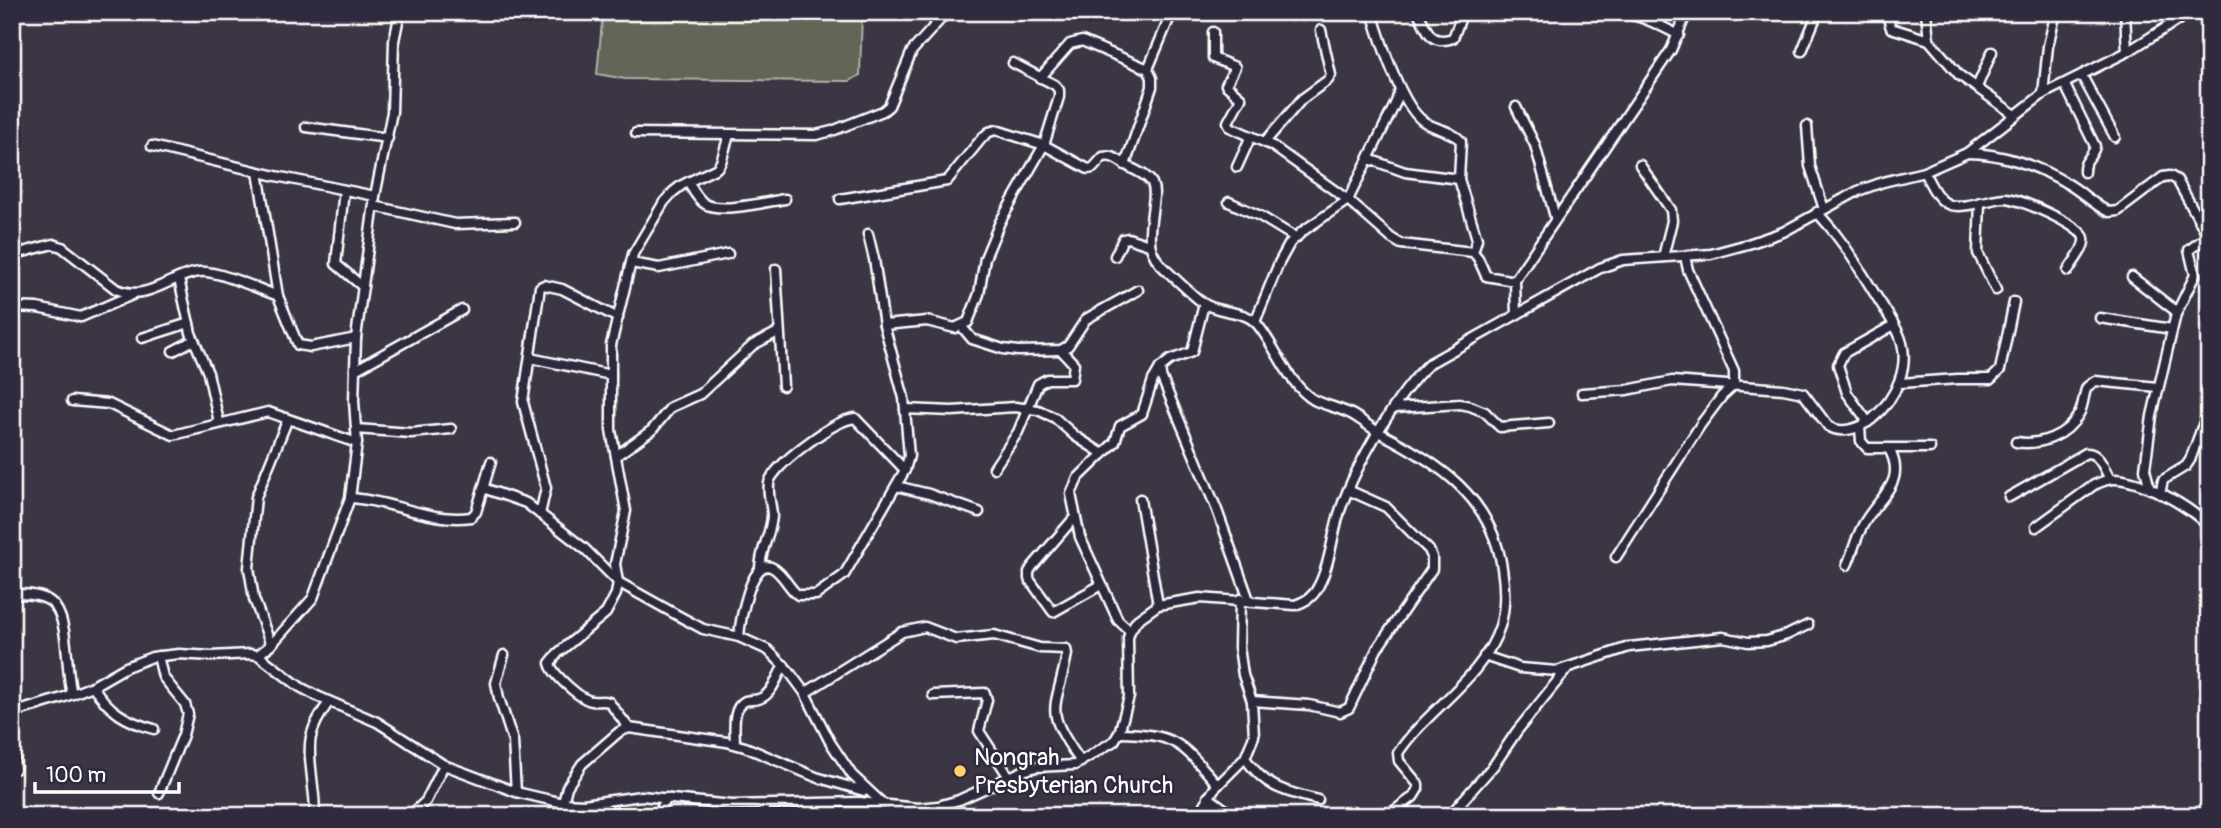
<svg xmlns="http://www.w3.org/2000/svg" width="2221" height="828" viewBox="0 0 2221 828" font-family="Pangolin,sans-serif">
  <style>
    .pitch { fill: #636557; stroke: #b1b2ab; stroke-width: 2 }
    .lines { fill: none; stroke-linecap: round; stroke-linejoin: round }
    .minor-casing { stroke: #fff; stroke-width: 13 }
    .minor { stroke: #2f2a3d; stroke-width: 8 }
    .poi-dot { fill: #ffd166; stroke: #2f2a3d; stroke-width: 2.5 }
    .labels { text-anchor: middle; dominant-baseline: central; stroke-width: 5; stroke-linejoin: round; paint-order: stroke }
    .poi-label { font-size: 24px; fill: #fff; stroke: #2f2a3d; text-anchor: start }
  </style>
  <rect width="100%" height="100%" fill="#3c3544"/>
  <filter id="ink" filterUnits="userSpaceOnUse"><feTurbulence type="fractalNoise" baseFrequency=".0143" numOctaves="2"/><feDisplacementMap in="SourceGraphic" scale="14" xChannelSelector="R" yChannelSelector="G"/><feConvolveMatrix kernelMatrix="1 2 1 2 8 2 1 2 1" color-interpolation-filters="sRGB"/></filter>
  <g filter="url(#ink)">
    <path class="pitch" d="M603,12H862L860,75L850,81L625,79L597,74Z"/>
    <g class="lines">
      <defs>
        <g id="minor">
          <path d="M1372,12C1380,39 1401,105 1423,121C1435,130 1450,129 1461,141L1459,179L1477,239L1473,252"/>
          <path d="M1418,12C1427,30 1430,46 1453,38L1463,12"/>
          <path d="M1618,12C1641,15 1659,25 1679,35"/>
          <path d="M1886,12L1891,28L1929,40L1959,75L2015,115"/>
          <path d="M1926,12L1929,40"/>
          <path d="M2125,12L2127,52"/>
          <path d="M1213,32V58L1235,67L1226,85L1241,98L1228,122L1230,127L1271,145L1348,200L1391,238L1401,244L1473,252L1478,258L1486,276L1515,281"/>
          <path d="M1802,51L1818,12"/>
          <path d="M1148,69L1172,12"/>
          <path d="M2082,76L2115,137"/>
          <path d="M1040,78L1070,44L1082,41L1148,69L1152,78V87L1125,165"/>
          <path d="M2065,85L2095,146C2093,157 2083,160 2084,172"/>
          <path d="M1977,87L1992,52"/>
          <path d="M2043,94L2048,46L2056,12"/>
          <path d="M1516,107L1535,145L1555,217"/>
          <path d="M1807,126L1810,166L1824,209"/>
          <path d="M306,127L388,138"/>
          <path d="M636,133L816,135L832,131L883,111L889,106L912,51L947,12"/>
          <path d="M1265,142L1302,99L1328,80L1331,75L1321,30"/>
          <path d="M152,146L276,176L375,196"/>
          <path d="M1967,153C2001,153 2039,166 2068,184C2082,192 2094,205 2109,212L2118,211L2163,177L2170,176L2177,180L2208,236"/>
          <path d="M1369,159L1405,172L1459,179"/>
          <path d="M1640,165L1671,210L1672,221L1663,257"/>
          <path d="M1237,167L1251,136"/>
          <path d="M258,172L278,296L298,345L311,347L356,338"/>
          <path d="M1924,172C1930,183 1937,201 1950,205C1966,209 1988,199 2004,198C2017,197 2082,226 2084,238C2086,248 2072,263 2068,271"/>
          <path d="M688,182C693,190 697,199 705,204C721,213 766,202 785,199"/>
          <path d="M344,190L336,264L363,287"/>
          <path d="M840,199L947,181L982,138L989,132L996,130L1044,145L1088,169L1093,168L1103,157C1114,155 1117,160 1126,165C1135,171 1147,174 1152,183C1155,190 1154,197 1153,204C1150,233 1143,250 1167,271C1179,282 1191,294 1203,303C1219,314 1244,309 1257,324C1275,345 1289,386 1314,400C1325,405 1338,408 1349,413C1360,418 1369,427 1380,433C1439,463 1492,498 1502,568C1505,587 1506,607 1500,626C1483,679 1427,709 1398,753L1399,761L1418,784V789L1413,797L1387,816"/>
          <path d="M1229,202L1260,216L1296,238"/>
          <path d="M1980,202L1978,253L1996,290"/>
          <path d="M374,206L455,224L515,222"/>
          <path d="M12,255L53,244L62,247L116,289C146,303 171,275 199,272C217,270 259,289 278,296"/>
          <path d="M1115,256L1123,239L1128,238L1149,245"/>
          <path d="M631,263L659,268L728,254"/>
          <path d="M776,269L783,386"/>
          <path d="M2132,277L2177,312"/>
          <path d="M179,279L191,333L208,373L219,422"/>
          <path d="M1204,304L1192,352L1170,360L1160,368L1161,376L1217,510L1249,600"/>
          <path d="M12,307L37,308L81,317L132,295"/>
          <path d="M1516,315L1515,281L1518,275L1671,50L1687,12"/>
          <path d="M2100,318L2172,329"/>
          <path d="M1255,322L1279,263L1290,243L1303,231L1348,200L1396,102L1400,89"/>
          <path d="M884,325L927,321L955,328L968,322L979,294L985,258L1000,222L1044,145L1059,97V90L1055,85L1013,63"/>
          <path d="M962,327L972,339L1003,349L1018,351L1061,350L1068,346L1086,319L1138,290"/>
          <path d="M142,338L189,323"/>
          <path d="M173,351L194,340"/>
          <path d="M530,358L611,375"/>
          <path d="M355,370L462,310"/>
          <path d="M1900,383L1958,379H1991L2000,370L2014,302"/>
          <path d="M1582,393L1627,390L1672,381L1783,389L1803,393L1828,426C1842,435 1860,428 1872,419C1896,399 1913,363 1898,332C1890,316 1879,301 1870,286C1853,258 1840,237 1817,212"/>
          <path d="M72,401L109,404L173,435L268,412L357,443"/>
          <path d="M1395,408L1460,404L1470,406L1485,412L1500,427L1549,423"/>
          <path d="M905,409L952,411L1015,407L1038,410L1055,418L1075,436L1103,454"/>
          <path d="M1868,422L1847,393L1838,365L1844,353L1894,325"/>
          <path d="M1860,427L1861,441L1867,448H1930"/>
          <path d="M356,429L411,433L451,429"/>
          <path d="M2016,442C2040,446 2067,436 2079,414C2084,405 2083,395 2087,387L2095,381L2158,387"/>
          <path d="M616,456L652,430L671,407L700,394L753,345L778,332"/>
          <path d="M994,468L1018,432L1038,384L1047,379H1072L1074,364L1061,350"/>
          <path d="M896,486L929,494L979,512"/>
          <path d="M483,488L526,503L585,549L618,582L677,615L703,629L739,637L768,650L788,670L805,693L830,742L852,775L882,803"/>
          <path d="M2150,489L2145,469L2152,416L2176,314L2195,275L2189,250L2209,235"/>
          <path d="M2160,494L2163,480L2186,466L2190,460L2209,409"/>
          <path d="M2009,497L2086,453C2099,452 2104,469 2110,479"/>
          <path d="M350,498C391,500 430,523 471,517L476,512L491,462"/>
          <path d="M1140,499L1158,605"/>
          <path d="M540,514L546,488L523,402L540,287L544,285L562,289L618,318"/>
          <path d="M1075,517L1032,567L1029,572V579L1053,612L1101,585"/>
          <path d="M2036,527L2094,485C2101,482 2108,478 2116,479C2144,481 2190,506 2209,527"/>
          <path d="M1616,557L1701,424L1722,396L1734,385V371L1688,270L1685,256"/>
          <path d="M1847,565C1853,552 1856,537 1863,525C1878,497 1908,483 1889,449"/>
          <path d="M760,569C760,550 771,534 772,516C772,505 765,488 771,478C782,460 834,420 855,418L905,470"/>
          <path d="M12,594C24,594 41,594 51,602C70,617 65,670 72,694"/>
          <path d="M1130,631L1118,620L1080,537L1071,494L1078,478L1115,442L1120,426L1142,414L1153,380L1160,368"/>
          <path d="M739,637C740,624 750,559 771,567C783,572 788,588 798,595H816L844,575L905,470L909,456L904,398L884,325L874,259L868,234"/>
          <path d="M271,645L254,599L249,568L256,497L287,421"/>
          <path d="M258,655L271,645L313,598L350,498L357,443L354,401L356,338L375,196L392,112L394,41L400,12"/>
          <path d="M504,655L496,683L499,698L513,741L516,792"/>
          <path d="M158,656L163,677L185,704L188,714L183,735L159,793"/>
          <path d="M1484,656L1520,668L1557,671L1629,647L1723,637L1748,642L1767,641L1787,635L1808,625"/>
          <path d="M93,686C108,711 127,722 154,729"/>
          <path d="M805,693L902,632L925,627L956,639L994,635L1040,648L1066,649L1067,654C1056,713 1042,707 1081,762"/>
          <path d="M933,695L985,693L987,700L979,731L1009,777"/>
          <path d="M1252,701L1309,705L1340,712L1349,708L1377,649L1432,569V557L1429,550L1386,507L1348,490"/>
          <path d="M12,713L62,698L93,686L126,667L152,657L179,654L211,656L250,654L258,655L300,687L319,697L377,722L444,765L516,792L563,803L584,804L641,796L732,805L859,802L918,808L938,806L959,800L1023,771L1036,767L1075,765L1114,741L1119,733L1129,697L1128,638L1130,631L1137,620L1158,605L1200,598L1295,605C1307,601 1314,596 1319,585C1331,562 1332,533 1341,508C1356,465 1397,393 1430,363L1600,268L1623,260L1711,254L1748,244L1783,232L1858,191L1883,182L1924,172L1967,153L2043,94L2127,52L2191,12"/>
          <path d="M629,728L609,702C602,700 599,702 592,701C581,700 552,674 550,663L558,653L606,613L616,594L618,582L615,564L626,511L611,430V345L633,254L664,202L673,192L682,185L717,168L721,162L729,135"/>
          <path d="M12,731L15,769"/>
          <path d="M1119,733C1177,734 1181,743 1218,785"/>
          <path d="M735,744C735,731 731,708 745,701C750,699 756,701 761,698C772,694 778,675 784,665"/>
          <path d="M1245,758C1266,788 1283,791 1318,800"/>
          <path d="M1208,797L1234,816"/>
          <path d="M763,805L765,816"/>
          <path d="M314,816C316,806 314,797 313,787C309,747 304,736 329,702"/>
          <path d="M410,816L426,801L444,765"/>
          <path d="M571,816L563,803L567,787L582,764L619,732L629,728L727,742L745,747L816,777L864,791"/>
          <path d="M657,816L667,798"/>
          <path d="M1198,816L1214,789L1245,758L1254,736L1252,701L1243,675L1239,647L1240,599"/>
          <path d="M1449,816L1494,765L1517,731L1567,669"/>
        </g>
      </defs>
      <use href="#minor" class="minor-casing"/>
      <use href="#minor" class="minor"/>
    </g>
  </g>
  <circle class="poi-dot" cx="960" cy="771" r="7"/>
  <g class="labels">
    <g class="poi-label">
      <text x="974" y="757">Nongrah<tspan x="974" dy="28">Presbyterian Church</tspan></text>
    </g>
  </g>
  <rect width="2221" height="828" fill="none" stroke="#2f2a3d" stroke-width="42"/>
  <rect x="21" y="21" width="2179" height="786" fill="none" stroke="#fff" stroke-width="2.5" filter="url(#ink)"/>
  <path d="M35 782v10h144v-10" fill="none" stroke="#ffffff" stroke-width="3.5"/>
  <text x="46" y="782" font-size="21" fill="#ffffff" stroke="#2f2a3d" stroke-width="5" paint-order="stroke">100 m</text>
</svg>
